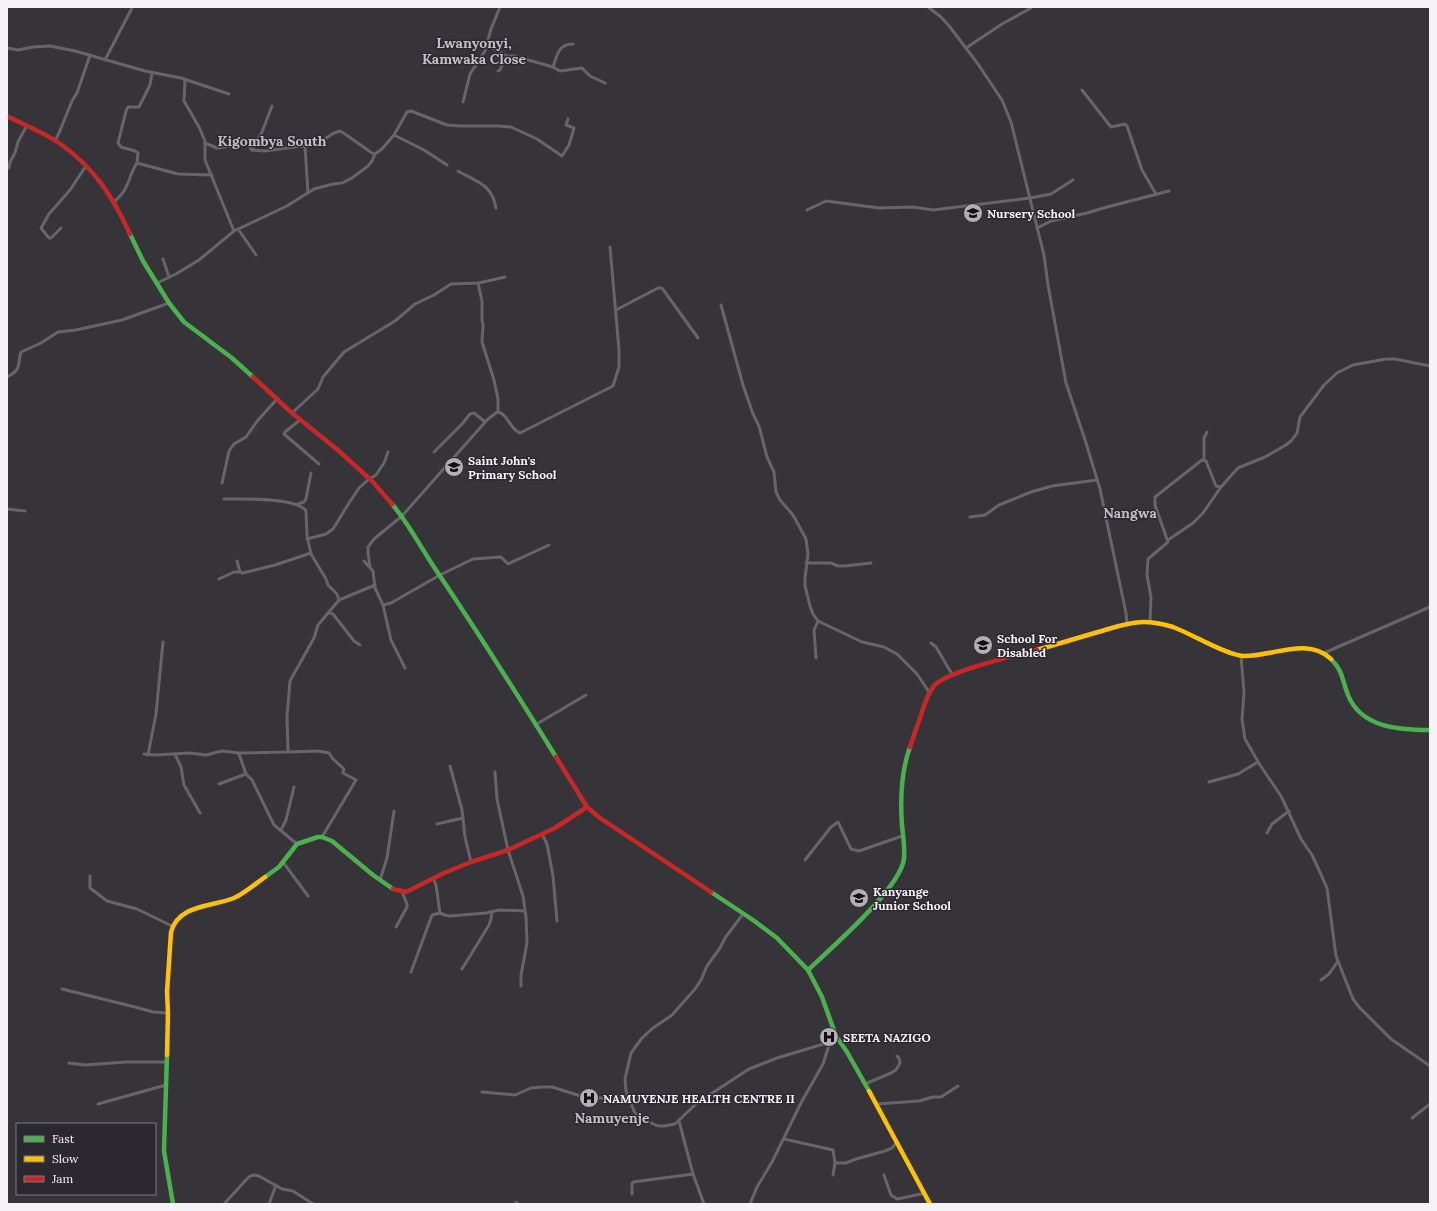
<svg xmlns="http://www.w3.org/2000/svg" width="1437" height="1211" viewBox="0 0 1437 1211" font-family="Lora,serif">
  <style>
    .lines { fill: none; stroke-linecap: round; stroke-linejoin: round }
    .street { stroke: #666567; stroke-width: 3 }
    .fast { stroke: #4caf50; stroke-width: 4.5 }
    .slow { stroke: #ffc107; stroke-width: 4.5 }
    .jam { stroke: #c62828; stroke-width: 4.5 }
    .labels { text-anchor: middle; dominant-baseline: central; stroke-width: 3; stroke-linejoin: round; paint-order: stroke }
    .poi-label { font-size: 12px; font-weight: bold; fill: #f6f3f8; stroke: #2c2830; text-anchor: start }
    .quarter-label { font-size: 14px; font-weight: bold; fill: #c4bec8; stroke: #2c2830 }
  </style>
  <rect width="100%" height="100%" fill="#363438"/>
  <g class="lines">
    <g class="street">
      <path d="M928,7L941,17L950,27L978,64L1002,100L1011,122L1044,255L1048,285L1066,383L1086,443L1100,489L1126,613L1127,624"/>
      <path d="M488,45L506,56L500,70L498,71"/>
      <path d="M7,48L18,50L33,47L50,46L75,51L145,71L181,78L229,94"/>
      <path d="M966,48L1002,24L1031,8"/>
      <path d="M506,56H514L553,67L560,71L582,68L590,76L605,83"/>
      <path d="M105,60L132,8"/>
      <path d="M553,67C557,56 558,44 573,44"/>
      <path d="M185,80L184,101L199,127L205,141V160L234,231"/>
      <path d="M1082,90L1111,127L1125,124L1127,126L1142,170L1156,194"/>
      <path d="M463,102L470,74L485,51L491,29L500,7"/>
      <path d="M394,135L407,112L411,111L447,125L460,126H499L511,127L537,139L562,156L569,145L574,128L566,125L568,119"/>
      <path d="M55,141L59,133L72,101L77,93L90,55"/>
      <path d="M205,143L217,148L233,146L238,140L248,145L252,150L265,151L317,144L334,133L340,131L345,134L372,153L375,154"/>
      <path d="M305,146L308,193"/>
      <path d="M252,150L262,132L272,106"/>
      <path d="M137,163L138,153L135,151L121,147L118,143L126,111L128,107H139L150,85L152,73"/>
      <path d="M9,168L10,162L15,153L18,142L27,125"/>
      <path d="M458,171C477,182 492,184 496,208"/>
      <path d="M114,202C130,189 128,176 137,163L178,174L212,175"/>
      <path d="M807,210L826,201L879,208L913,207L933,210L1030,198L1051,194L1073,180"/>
      <path d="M61,228L51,238H49L41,228L49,214L70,190L86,166"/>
      <path d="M1037,228L1051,221L1087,213L1107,207L1169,191"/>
      <path d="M238,229L256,255"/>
      <path d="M163,259L169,277"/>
      <path d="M157,283L176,274L199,260L234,231L287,206L314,189L333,184L342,183L352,178L368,166L372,161L375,154L382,149L394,135L424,150L447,165"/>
      <path d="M478,283L482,301V320L483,325L482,342L494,380L498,399V411"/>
      <path d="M721,305L743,385L753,414L759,426L767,457L774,472L776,492L780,500L793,515L806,539L808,554L805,578V586L810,606L813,614L818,621L862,642L884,647L897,654L917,674L929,692"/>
      <path d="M616,310L658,288H662L698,338"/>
      <path d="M7,377C22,369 17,366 21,352L41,343L58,332L76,330L122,320L169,303"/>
      <path d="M292,413L318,389L323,377L344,352L395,321L415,304L434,295L451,284L479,283L505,277"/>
      <path d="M300,420L285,432L284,434L319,464"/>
      <path d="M434,452L462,424L470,414L474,413L485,422"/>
      <path d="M1204,460V438L1207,432"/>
      <path d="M222,483L229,451L234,444L246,437L258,420L277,399"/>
      <path d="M224,499C240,499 298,497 306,511L307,536L311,554L326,579L328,585L337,594L339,600L318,625L314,638L290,681L287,717L288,752L240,753L239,754L246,774L252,780L274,825L297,844"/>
      <path d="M298,504L304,502L306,499L311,473"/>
      <path d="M7,509L25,511"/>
      <path d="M970,517L985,515L999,505L1031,492L1052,486L1097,480"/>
      <path d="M307,539L326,534L333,529L349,503L359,488L369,479L376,475L384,463L388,452"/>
      <path d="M1168,540L1193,523L1203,513L1221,487L1238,468L1265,457L1286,445L1292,440L1297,433L1300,417L1324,385L1337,373L1353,365L1386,359H1395L1430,366"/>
      <path d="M237,561L240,572L243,573L275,565L311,553"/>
      <path d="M364,561L373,571L375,588L383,605"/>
      <path d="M806,563H831L838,566H845L871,563"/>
      <path d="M370,567L368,553V547L374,539L402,516L487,420L497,412C507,412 510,430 520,433L613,386L619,367V350L610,247"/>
      <path d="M219,579L234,572H240"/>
      <path d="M339,600L375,585"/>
      <path d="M329,613L333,614L354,641L360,645"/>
      <path d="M1150,622L1151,597L1147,575L1148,559L1168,542L1155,505V497L1202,460L1206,461L1216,486L1221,487"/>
      <path d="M931,643L936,647L952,674"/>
      <path d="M1324,653L1430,607"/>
      <path d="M1241,656L1244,693L1242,719L1245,739L1260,765L1281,796L1301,839L1312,855L1319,870L1327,888L1336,956L1353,999L1359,1007L1391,1039L1430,1066"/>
      <path d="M816,658L814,630L818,621"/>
      <path d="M405,668L391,640L383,605L391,603L440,575L473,559L501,557L508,564L549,545"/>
      <path d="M535,725L586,695"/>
      <path d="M288,752L318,751L329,753L333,759L344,769L343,773L356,780L322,837"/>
      <path d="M144,754L155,755L190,753L206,755L222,751L239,753"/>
      <path d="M175,754L181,767L184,785L200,813"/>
      <path d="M148,755L156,714L163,642"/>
      <path d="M450,766L462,810L465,837L471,862"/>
      <path d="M495,772L497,799L508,850L523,896L526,917L527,943L521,975V986"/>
      <path d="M1209,782L1238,774L1258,762"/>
      <path d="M219,784L246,774"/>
      <path d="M437,824L463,818"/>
      <path d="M281,830L286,820L294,787"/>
      <path d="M1267,833L1272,824L1289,811"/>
      <path d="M542,834L547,844L553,876L557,921"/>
      <path d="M805,860L831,827L838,822L851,849L859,851L902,836"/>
      <path d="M283,862L308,896"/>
      <path d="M90,876V888L107,901L137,909L172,926"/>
      <path d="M433,878L436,885L440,913"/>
      <path d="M380,880L387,858L394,811"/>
      <path d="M743,914L725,938L720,948L707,966L701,980L695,989L672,1015L653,1028L642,1038L631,1053L625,1079L626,1091L634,1111L638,1117L658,1126H664L675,1124L697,1103L749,1069L777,1058L830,1042"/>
      <path d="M396,927L407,907V904L402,892"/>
      <path d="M462,969L489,925L491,919L492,912"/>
      <path d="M411,972L432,915L440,913L445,915L450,916L486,913L499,910L525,911"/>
      <path d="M1321,980L1329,974L1338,961"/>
      <path d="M62,989L135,1007L153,1012L168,1013"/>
      <path d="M69,1063L85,1065L126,1062H167"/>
      <path d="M865,1084L891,1073L896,1070L900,1063L899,1058L897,1056"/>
      <path d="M482,1092L515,1095L531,1088L543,1087H552L584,1097L602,1098L628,1096"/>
      <path d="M98,1104L166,1085"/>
      <path d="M877,1104L919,1101L933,1097H941L958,1086"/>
      <path d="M1412,1118L1430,1104"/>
      <path d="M679,1121L693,1174L704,1204"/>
      <path d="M784,1139L833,1150L835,1163L833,1175"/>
      <path d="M835,1163H846L856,1159L885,1151L892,1148L897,1142"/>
      <path d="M884,1175L891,1195L897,1199L921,1194H925"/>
      <path d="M632,1194V1184L633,1182L693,1174"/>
      <path d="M516,1202L518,1204"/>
      <path d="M224,1204L246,1180L250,1176L254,1175L259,1176L282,1189L293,1191L313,1204"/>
      <path d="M269,1204L276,1185"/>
      <path d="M750,1204L757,1187L772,1162L802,1101L823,1064L830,1042L836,1036"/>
    </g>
    <g class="fast">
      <path d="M130,234L143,261L169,303L184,322L232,358L253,377"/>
      <path d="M392,504C409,524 421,548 436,570C477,631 517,694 556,757"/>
      <path d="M1331,659C1343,671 1342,680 1348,695C1361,728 1400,730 1430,730"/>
      <path d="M265,877L279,867L297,844L318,837H322L332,841L373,875L393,889"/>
      <path d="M711,892L753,920L777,938L808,970L822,997L836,1036L847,1052L869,1091"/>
      <path d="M808,970C830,949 902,887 904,858C905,847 903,836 902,825C900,798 901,772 910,747"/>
      <path d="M167,1055L164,1151L173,1204"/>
    </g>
    <g class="slow">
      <path d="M1037,650C1057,644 1078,638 1098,632C1113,628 1128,622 1143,622C1153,622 1163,624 1173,627C1192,634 1226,655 1243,656C1272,657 1307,636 1331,659"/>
      <path d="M167,1055L168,1013L167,992L171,932C179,904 212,907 234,898C245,893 255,884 265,877"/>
      <path d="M869,1091L930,1204"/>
    </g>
    <g class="jam">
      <path d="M7,116C24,125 43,132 59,143C94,167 113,197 130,234"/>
      <path d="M253,377L292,413L339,451L372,481L392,504"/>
      <path d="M910,747C913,738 916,729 919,721C924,707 925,699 933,687C943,672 1017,655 1037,650"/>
      <path d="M556,757L587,807L600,818L711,892"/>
      <path d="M393,889L406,892L444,873L471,862L508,850L555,828L587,807"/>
    </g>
  </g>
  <defs>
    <symbol id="school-disc" viewBox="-11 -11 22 22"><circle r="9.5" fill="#b3b0b5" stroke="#2c2830"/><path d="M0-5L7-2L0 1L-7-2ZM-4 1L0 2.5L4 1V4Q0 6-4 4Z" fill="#111"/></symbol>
    <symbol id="hospital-disc" viewBox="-11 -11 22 22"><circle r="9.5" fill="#b3b0b5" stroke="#2c2830"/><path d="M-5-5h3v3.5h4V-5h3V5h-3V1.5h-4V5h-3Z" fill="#111"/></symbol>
  </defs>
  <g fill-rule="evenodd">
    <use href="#school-disc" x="962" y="202" width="22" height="22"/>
    <use href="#school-disc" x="443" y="456" width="22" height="22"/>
    <use href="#school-disc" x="972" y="634" width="22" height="22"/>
    <use href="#school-disc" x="848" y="887" width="22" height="22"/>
    <use href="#hospital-disc" x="818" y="1026" width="22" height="22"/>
    <use href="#hospital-disc" x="578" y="1087" width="22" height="22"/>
  </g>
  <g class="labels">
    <g class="poi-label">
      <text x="987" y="213">Nursery School</text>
      <text x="468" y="460">Saint John's<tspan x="468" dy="14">Primary School</tspan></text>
      <text x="997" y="638">School For<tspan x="997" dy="14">Disabled</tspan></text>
      <text x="873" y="891">Kanyange<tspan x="873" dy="14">Junior School</tspan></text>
      <text x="843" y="1037">SEETA NAZIGO</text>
      <text x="603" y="1098">NAMUYENJE HEALTH CENTRE II</text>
    </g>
    <g class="quarter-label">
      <text x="474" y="43">Lwanyonyi,<tspan x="474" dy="16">Kamwaka Close</tspan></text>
      <text x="272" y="141">Kigombya South</text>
      <text x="1130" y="513">Nangwa</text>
      <text x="612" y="1118">Namuyenje</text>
    </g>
  </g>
  <rect width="1437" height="1211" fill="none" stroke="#f6f3f8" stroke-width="16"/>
  <rect x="16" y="1123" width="140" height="72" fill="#2c2830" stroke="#7d7980"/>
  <rect x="24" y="1136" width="20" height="6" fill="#4caf50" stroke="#7d7980"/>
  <text x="52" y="1143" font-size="12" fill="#f6f3f8">Fast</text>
  <rect x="24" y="1156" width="20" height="6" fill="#ffc107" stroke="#7d7980"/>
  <text x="52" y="1163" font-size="12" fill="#f6f3f8">Slow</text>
  <rect x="24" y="1176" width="20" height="6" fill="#c62828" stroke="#7d7980"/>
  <text x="52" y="1183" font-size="12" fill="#f6f3f8">Jam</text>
</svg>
